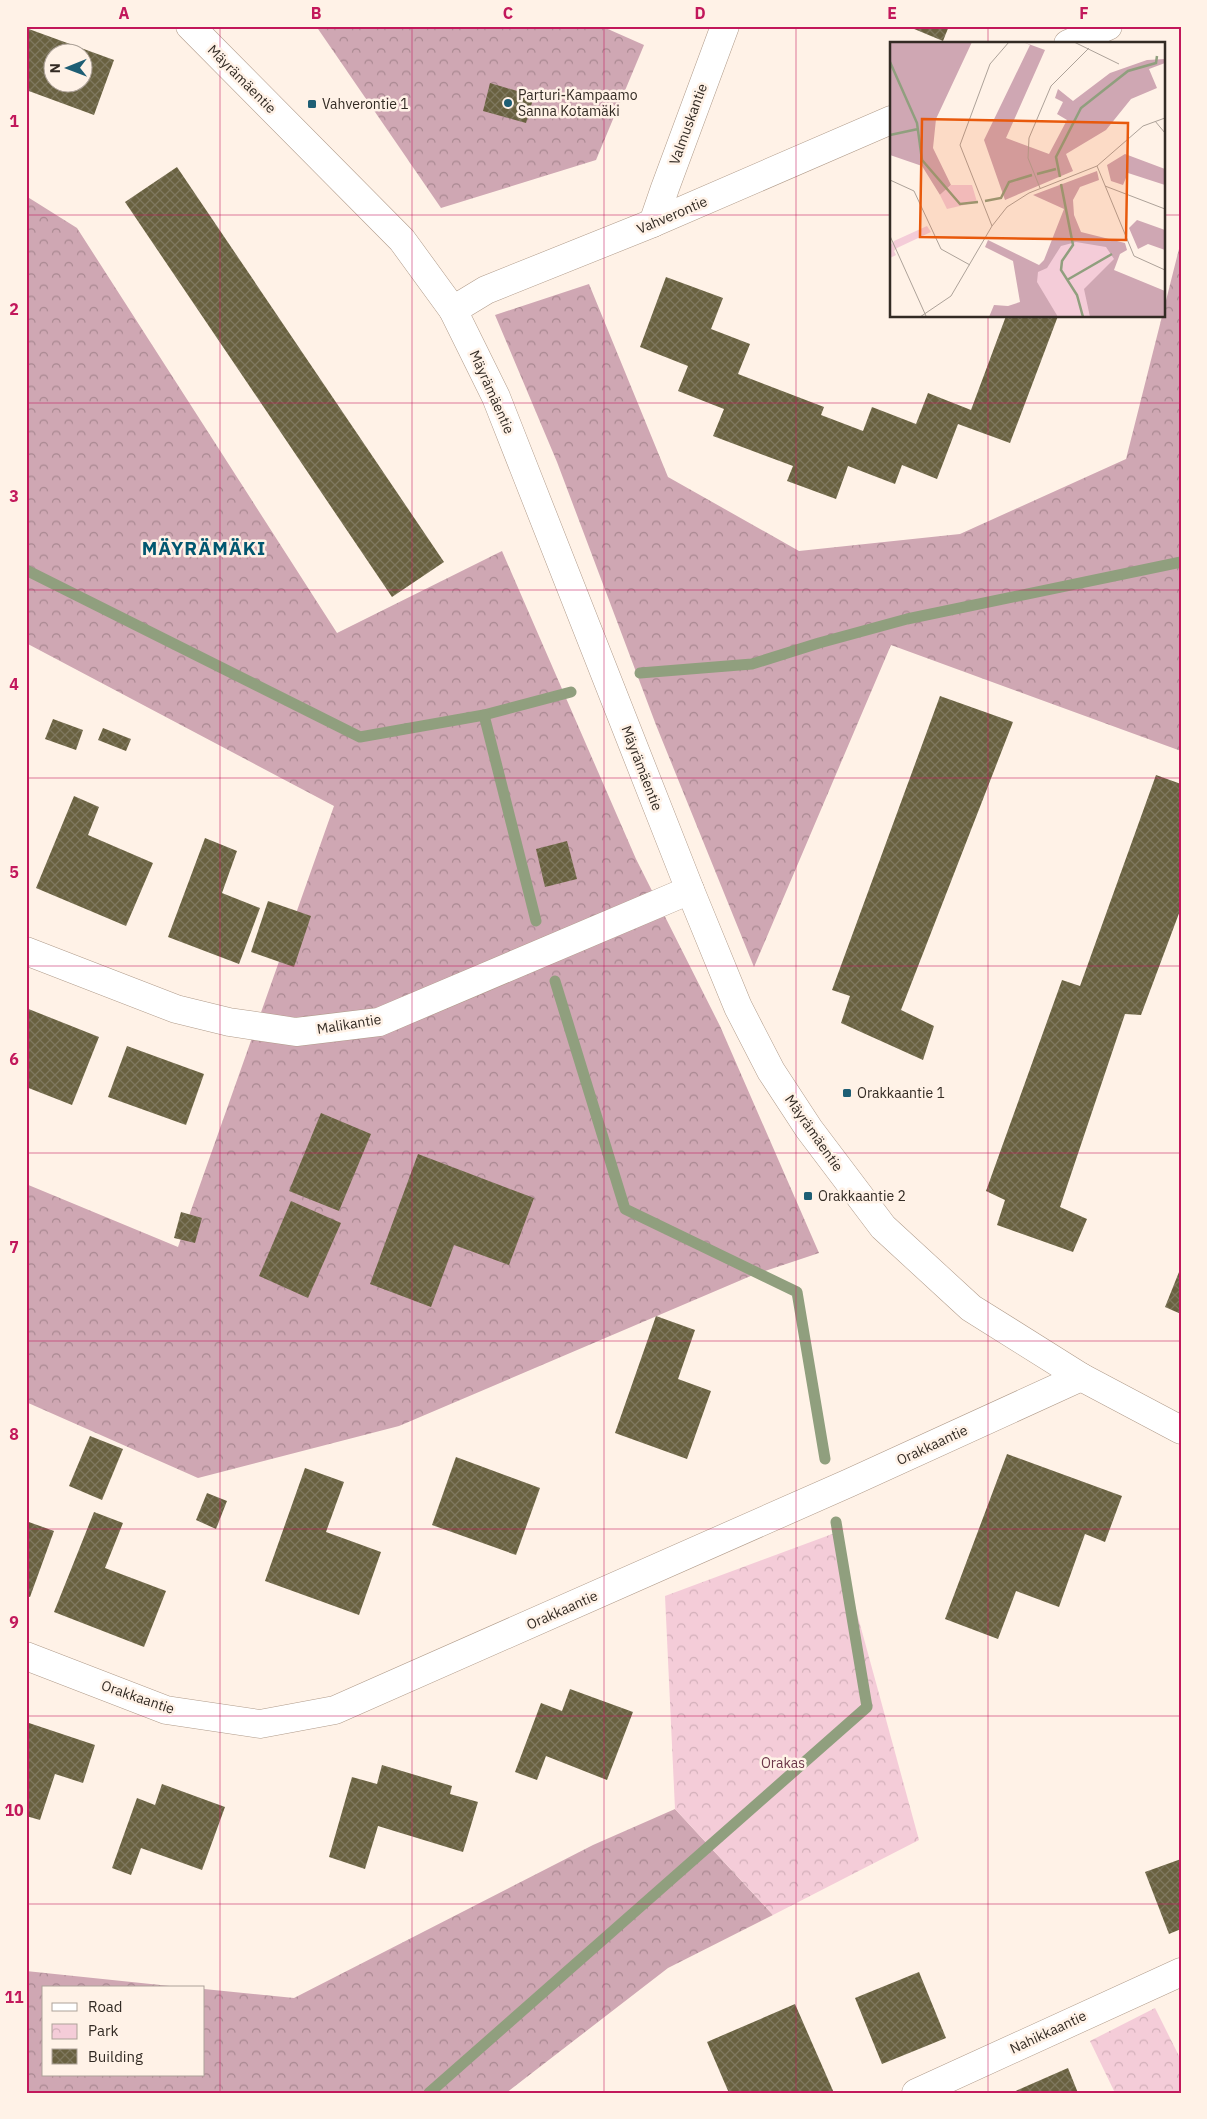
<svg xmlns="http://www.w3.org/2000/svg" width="1207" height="2119" viewBox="0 0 1207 2119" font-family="'IBM Plex Sans',sans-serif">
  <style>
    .forest { fill: url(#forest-crowns) }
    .park { fill: url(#park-crowns) }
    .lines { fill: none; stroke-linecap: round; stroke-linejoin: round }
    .stream { stroke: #909f7e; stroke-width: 11 }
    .building { fill: url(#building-cross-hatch); fill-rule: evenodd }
    .minor-casing { stroke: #b09b8a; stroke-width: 29 }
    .tertiary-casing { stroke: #b09b8a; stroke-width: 29 }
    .minor { stroke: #fff; stroke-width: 28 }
    .tertiary { stroke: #fff; stroke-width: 28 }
    .grid { fill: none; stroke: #c2185b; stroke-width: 1; stroke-opacity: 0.55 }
    .poi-dot { fill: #1e5e74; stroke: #fff2e7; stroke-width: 2 }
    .labels { text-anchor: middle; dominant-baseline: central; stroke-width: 5; stroke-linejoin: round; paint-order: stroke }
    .street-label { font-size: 14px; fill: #332b24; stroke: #fff2e7 }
    .poi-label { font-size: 14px; fill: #332b24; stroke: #fff2e7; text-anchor: start }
    .park-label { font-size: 14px; fill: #6c3649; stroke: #fff2e7 }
    .district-label { font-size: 19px; font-weight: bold; letter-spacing: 1px; fill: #025770; stroke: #fff2e7 }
    .inset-river { fill: none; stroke: #909f7e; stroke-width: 2.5 }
    .inset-road { fill: none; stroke: #ada299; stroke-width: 1 }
    .view { fill: #e8590c; fill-opacity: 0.15; stroke: #e8590c; stroke-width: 2.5 }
    .inset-edge { fill: none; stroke: #332b24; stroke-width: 2.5 }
    .neatline { fill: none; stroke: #c2185b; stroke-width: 2 }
    .grid-label { font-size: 16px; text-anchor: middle; font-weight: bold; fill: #c2185b }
  </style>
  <defs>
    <pattern id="forest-crowns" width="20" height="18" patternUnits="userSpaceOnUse" patternTransform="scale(1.25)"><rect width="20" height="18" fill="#cfa7b3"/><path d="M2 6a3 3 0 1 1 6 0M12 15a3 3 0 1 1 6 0" fill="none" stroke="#a98891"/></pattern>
    <pattern id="park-crowns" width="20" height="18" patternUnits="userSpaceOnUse" patternTransform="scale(1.25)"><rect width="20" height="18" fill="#f4ccd8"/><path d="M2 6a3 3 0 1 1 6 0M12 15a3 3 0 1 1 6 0" fill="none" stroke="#d2afb9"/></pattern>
    <pattern id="building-cross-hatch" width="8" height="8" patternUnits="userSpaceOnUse" patternTransform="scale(1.25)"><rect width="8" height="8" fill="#696140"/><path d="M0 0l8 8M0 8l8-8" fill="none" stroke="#7f785f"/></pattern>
  </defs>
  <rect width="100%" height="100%" fill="#fff2e7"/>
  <g class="forest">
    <path d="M316,26H601L644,45L596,160L441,208Z"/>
    <path d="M26,196L77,228L337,633L502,551L636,859L720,1026L819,1253L753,1275L399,1426L198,1478L26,1402V1184L178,1247L334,806L26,643Z"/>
    <path d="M1181,241V751L891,645L754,967L656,725L557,462L495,315L589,284L668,477L799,551L960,534L1126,459Z"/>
    <path d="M675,1809L773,1915L668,1968L506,2093H26V1971L189,1988H44V2075H204V1989L294,1998L593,1845Z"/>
  </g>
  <g class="park">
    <path d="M835,1533L919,1840L773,1915L675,1809L665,1596Z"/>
    <path d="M1155,2008L1181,2060V2093H1115L1090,2041Z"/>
  </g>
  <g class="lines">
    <g class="stream">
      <path d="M26,570L360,737L484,715L571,692"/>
      <path d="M640,673L752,664L819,643L907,619L1181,562"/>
      <path d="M484,715L536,921"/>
      <path d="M555,981L625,1209L797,1292L825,1459"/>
      <path d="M429,2093L867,1707L836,1522"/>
    </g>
  </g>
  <g class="building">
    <path d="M907,26H949L943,41Z"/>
    <path d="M26,28L114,60L94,115L26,90ZM52,52H82V82H52Z"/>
    <path d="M490,83L534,96L526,123L483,111Z"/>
    <path d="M177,167L444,562L392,597L125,202Z"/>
    <path d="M666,277L723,298L711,329L750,344L738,374L824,407L821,415L863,431L872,407L916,424L928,393L971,410L1006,316H1058L1010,443L958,424L937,479L902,465L895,484L848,466L836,499L787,481L793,466L713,436L724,409L678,391L688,366L640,347Z"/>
    <path d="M940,696L1013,722L901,1010L934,1026L923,1060L841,1023L850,996L832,990Z"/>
    <path d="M53,719L83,730L76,750L45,739Z"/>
    <path d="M103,728L131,739L126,751L98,740Z"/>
    <path d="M1156,775L1181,784V908L1141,1015L1125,1014L1060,1207L1087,1219L1073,1252L997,1225L1005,1200L986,1191L1062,980L1080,986Z"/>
    <path d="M74,796L99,807L88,835L153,863L126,926L36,888Z"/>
    <path d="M205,838L237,851L222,893L260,908L239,964L168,937Z"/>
    <path d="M567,841L577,879L545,887L536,849Z"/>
    <path d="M268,901L311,916L294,967L251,952Z"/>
    <path d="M26,1008L99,1037L72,1105L26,1087Z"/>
    <path d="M127,1046L204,1074L186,1125L108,1097Z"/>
    <path d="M321,1113L371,1134L339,1211L289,1191Z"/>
    <path d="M418,1154L534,1198L509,1265L454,1245L431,1307L370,1284Z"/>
    <path d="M291,1201L341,1223L308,1298L259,1276Z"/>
    <path d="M181,1212L202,1218L195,1243L174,1238Z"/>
    <path d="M1181,1267V1314L1165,1307Z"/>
    <path d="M656,1316L695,1330L678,1379L711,1391L687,1459L615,1433Z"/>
    <path d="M90,1436L123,1449L102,1500L69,1486Z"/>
    <path d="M1007,1454L1122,1496L1105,1542L1085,1534L1059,1607L1016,1591L998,1639L945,1619Z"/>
    <path d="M456,1457L540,1488L516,1555L432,1525Z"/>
    <path d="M305,1468L344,1482L326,1532L381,1552L359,1615L265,1581Z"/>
    <path d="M207,1493L227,1501L216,1529L196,1520Z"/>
    <path d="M94,1512L123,1523L105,1568L166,1591L144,1647L54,1612Z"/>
    <path d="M26,1521L54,1531L30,1597L26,1596Z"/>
    <path d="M570,1689L633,1712L607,1780L546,1756L537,1780L515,1772L541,1703L562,1711Z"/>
    <path d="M26,1722L95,1745L83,1783L55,1774L40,1820L26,1816Z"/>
    <path d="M382,1765L452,1786L450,1794L478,1802L463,1852L378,1826L365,1869L329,1857L352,1777L377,1784Z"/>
    <path d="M162,1784L225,1807L202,1870L141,1848L131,1875L112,1868L137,1798L155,1805Z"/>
    <path d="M1181,1859V1929L1169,1934L1145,1872Z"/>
    <path d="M919,1972L946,2038L882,2064L855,1998Z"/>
    <path d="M795,2004L834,2093H729L707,2042Z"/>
    <path d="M1068,2068L1078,2093H1011Z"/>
  </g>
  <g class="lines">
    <defs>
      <g id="minor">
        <path d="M1068,44L1108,26"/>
        <path d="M653,223L665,188L725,26"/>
        <path d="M453,310L486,290L653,223L891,120"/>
        <path d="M26,951L176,1009L229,1022L296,1032L379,1022L690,890"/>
        <path d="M26,1656L166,1710L260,1724L335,1710L849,1483L1081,1377"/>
        <path d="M916,2093L1181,1972"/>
      </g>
      <path id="tertiary" d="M190,26L402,240L453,310L496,397L690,890L738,1007L771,1071L809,1129L883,1227L971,1308L1081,1377L1181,1430"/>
    </defs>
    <use href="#minor" class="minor-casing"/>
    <use href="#tertiary" class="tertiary-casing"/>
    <use href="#minor" class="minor"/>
    <use href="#tertiary" class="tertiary"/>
  </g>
  <path class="grid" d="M220,26V2093M412,26V2093M604,26V2093M796,26V2093M988,26V44M26,215H891M1163,215H1181M988,316V2093M26,403H1181M26,590H1181M26,778H1181M26,966H1181M26,1153H1181M26,1341H1181M26,1529H1181M26,1716H1181M26,1904H1181"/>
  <g class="poi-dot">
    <circle cx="508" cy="103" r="5"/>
    <rect x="307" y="99" width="10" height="10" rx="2.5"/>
    <rect x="842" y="1088" width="10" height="10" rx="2.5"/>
    <rect x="803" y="1191" width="10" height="10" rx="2.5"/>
  </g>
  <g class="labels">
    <g class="street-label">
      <text transform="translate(242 79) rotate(45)">Mäyrämäentie</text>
      <text transform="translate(688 124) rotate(-70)">Valmuskantie</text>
      <text transform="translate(672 215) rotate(-23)">Vahverontie</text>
      <text transform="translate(492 392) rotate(66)">Mäyrämäentie</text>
      <text transform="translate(642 768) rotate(69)">Mäyrämäentie</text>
      <text transform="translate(349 1024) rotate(-9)">Malikantie</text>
      <text transform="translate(814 1133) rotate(55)">Mäyrämäentie</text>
      <text transform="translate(932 1445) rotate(-25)">Orakkaantie</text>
      <text transform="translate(562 1610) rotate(-24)">Orakkaantie</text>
      <text transform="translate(138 1697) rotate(19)">Orakkaantie</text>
      <text transform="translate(1048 2032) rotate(-25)">Nahikkaantie</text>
    </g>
    <g class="poi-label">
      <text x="518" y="95">Parturi-Kampaamo<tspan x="518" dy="16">Sanna Kotamäki</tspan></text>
      <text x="322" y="104">Vahverontie 1</text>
      <text x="857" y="1093">Orakkaantie 1</text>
      <text x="818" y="1196">Orakkaantie 2</text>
    </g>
    <g class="park-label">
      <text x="783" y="1763">Orakas</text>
    </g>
    <g class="district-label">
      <text x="204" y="548">MÄYRÄMÄKI</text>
    </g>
  </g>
  <g transform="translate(890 42)">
    <rect width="275" height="275" fill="#fff2e7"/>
    <path d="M0,0H82L46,77L43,106L61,143L50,153L32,124L0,113ZM133,0L155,8L116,96L159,112L177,78L167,72L173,60L165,56L168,47L183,59L220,31L257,18L275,17V21L259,27L267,46L241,57L216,88L176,112L183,129L115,158L94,98L140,3ZM235,112L275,127V143L238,131L233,143L221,139L217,123ZM207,129L209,138L190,145L183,158L184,173L191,190L235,201L237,208L230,212L224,228L275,249V275H99L104,263L118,264L130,260L123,219L95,205L98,198L149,223L154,218L174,167L143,153ZM247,178L275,188V208L258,202L248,207L239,186Z" fill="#cfa7b3"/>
    <path d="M186,200L216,205L224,217L194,247L200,275H168L147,240L148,230L157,226L171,204Z" fill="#f4ccd8"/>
    <path d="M61,143H82L87,160L57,167L50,153ZM37,184L41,190L7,206L4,209L6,213L0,216V204L4,199Z" fill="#f4ccd8"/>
    <path class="inset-river" d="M0,20L27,81L32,118L70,162L88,160M0,93L28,87M147,132L166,127M170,135L166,115L191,66L238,29L266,21L267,14M171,142L183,203L172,219L171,228L187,253L193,275M95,159L111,156L119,140L142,133M177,238L222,212"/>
    <path class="inset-road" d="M184,0L229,22M265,79L275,91M207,124L244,214L275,228M0,138L24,149L51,207L80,223M215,144L275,167M150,146L138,116L139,96L161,44L199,6M102,184L70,103L100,22L119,0M0,194L36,274M30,275L61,254L102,184L117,165L139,151L207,124L253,84L275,76"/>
    <path class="view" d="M32,77L238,81L236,198L30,195Z"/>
    <rect width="275" height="275" class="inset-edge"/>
  </g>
  <rect width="1207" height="2119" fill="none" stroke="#fff2e7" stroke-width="55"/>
  <rect x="42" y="1986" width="162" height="90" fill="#fff2e7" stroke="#ada299"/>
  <rect x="52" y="2003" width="25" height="8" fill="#ffffff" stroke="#ada299"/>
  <text x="88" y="2012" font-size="15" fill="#332b24">Road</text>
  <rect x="52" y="2024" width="25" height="15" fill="url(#park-crowns)" stroke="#ada299"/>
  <text x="88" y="2036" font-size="15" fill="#332b24">Park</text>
  <rect x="52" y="2049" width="25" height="15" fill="url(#building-cross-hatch)" stroke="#ada299"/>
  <text x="88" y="2062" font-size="15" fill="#332b24">Building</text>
  <g transform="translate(68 68) rotate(269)"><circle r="24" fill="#fff2e7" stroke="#ada299"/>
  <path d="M0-4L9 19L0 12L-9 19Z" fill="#1e5e74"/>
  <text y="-8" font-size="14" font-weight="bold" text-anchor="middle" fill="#332b24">N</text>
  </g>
  <rect x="28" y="28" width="1152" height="2064" class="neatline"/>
  <g class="grid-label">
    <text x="124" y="19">A</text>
    <text x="316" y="19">B</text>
    <text x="508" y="19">C</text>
    <text x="700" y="19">D</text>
    <text x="892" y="19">E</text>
    <text x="1084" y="19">F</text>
    <text x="14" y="127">1</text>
    <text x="14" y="315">2</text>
    <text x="14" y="502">3</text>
    <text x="14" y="690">4</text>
    <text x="14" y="878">5</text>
    <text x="14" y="1065">6</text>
    <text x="14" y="1253">7</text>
    <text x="14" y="1440">8</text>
    <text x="14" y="1628">9</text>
    <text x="14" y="1816">10</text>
    <text x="14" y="2003">11</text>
  </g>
</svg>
